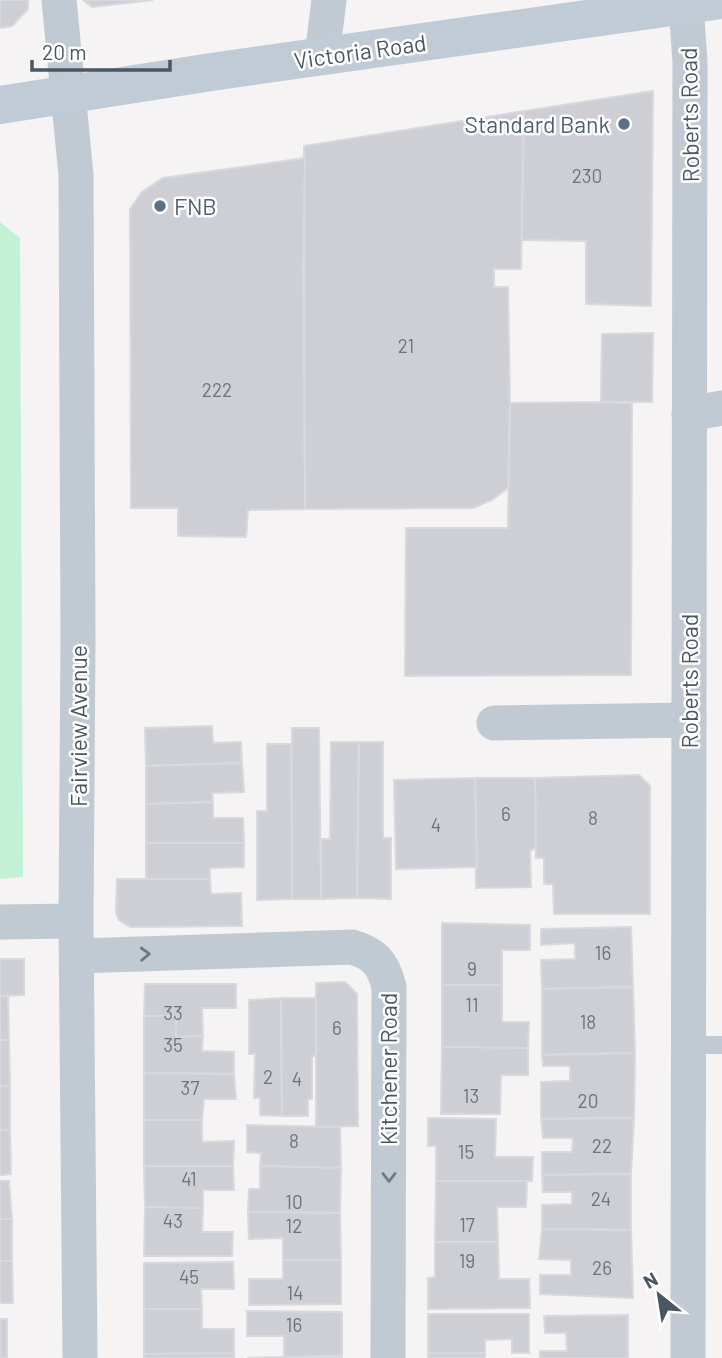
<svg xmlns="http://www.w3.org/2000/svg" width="722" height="1358" viewBox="0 0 722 1358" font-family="Barlow,sans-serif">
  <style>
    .green { fill: #c3f1d5 }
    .building { fill: #cdcfd5; stroke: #d7d9de; stroke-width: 2 }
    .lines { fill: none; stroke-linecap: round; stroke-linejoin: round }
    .service { stroke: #c1cad2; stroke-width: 18 }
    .minor { stroke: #c1cad2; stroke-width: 35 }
    .secondary { stroke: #c1cbd6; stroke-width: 38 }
    .oneway { stroke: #6e7983 }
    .service-dot { fill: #5c6f8a; stroke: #fff; stroke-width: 2.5 }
    .labels { text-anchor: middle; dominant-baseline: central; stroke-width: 5; stroke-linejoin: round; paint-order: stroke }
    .number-label { font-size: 19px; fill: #6b747e }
    .street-label { font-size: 23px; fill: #4a5661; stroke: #fff }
    .service-label { font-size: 23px; fill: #4e5e75; stroke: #fff; text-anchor: end }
  </style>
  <rect width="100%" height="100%" fill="#f5f3f3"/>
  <path class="green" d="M0,222L20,238L23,877L0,879Z"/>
  <g class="building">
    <path d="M0,0H28V9L12,26L0,28Z"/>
    <path d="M83,0H153L92,7Z"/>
    <path d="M653,91L651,306L586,304V241L521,240L524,111Z"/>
    <path d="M524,111L521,269H494V287H508L510,403L508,488L492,500L473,508L305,509L304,146Z"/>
    <path d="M305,158L303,269L305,509L248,510L246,537L178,536V508H131L130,209L142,192L163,178Z"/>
    <path d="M653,333L652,402H601L602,334Z"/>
    <path d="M601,402L632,403L631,675L405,676L406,528H508L510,403Z"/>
    <path d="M212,726L213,743L241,742L242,763L146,766L145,728Z"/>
    <path d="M292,728H319L321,899H292Z"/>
    <path d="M331,742H359L357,898L321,899V839H330Z"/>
    <path d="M359,742H383V838H391V899L357,898Z"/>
    <path d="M267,744H291L292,899L257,900V811H267Z"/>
    <path d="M242,763L244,792L212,793L213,802L146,804V766Z"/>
    <path d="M639,775L650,786V914H554L553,884H544V858H536L535,778Z"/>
    <path d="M475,778H535L536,848L530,851L531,887L476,888Z"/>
    <path d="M475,778L477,867L396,869L394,780Z"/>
    <path d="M213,802V818H243L244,843H146V804Z"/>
    <path d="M146,843H244V867L210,868V879L146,880Z"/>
    <path d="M117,879H210L211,894L241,893L242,926L130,927L119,920L116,913Z"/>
    <path d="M442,923L530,925V950H502V985H442Z"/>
    <path d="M631,927L633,987L542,989L541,960L575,959V943L541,945V929Z"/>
    <path d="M0,959H24V995L0,996Z"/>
    <path d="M345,982L357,994L358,1126L316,1127V983Z"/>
    <path d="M145,984H236V1008H202L203,1036L176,1037V1016H144Z"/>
    <path d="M442,985H502V1022H529L528,1048L442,1047Z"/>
    <path d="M633,987L635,1053L542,1055V989Z"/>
    <path d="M0,996H8L9,1040H0Z"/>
    <path d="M281,998L282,1116L260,1115V1098H254L255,1054H249V1000Z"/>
    <path d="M281,998H316V1056H312V1099H308V1116H282Z"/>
    <path d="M144,1016H176V1037L203,1036L202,1051L234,1052V1074L144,1073Z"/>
    <path d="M0,1040H9L10,1086H0Z"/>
    <path d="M442,1047L528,1048V1075H501L500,1114H441Z"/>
    <path d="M635,1053L634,1118L541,1119V1082L570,1081V1066H543L542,1055Z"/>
    <path d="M144,1073L234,1074L236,1099H204L202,1120H144Z"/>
    <rect x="0" y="1086" width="10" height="44"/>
    <path d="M428,1118L496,1119L495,1157H533L532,1181H436V1146H428Z"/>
    <path d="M634,1118L631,1174L542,1175V1152H572L573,1138H543L541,1119Z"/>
    <path d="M144,1120H202V1142L234,1141L233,1166H144Z"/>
    <path d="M247,1125L340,1127L341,1168L260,1166L261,1153L247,1152Z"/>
    <path d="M0,1130H10L11,1174L0,1175Z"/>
    <path d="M144,1166H233L234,1190H203V1208L145,1207Z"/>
    <path d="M260,1166L341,1168L340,1213L248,1212L249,1189H260Z"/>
    <path d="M631,1174V1230L542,1229V1205L572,1204V1192H543L542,1175Z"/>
    <path d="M0,1181H9L12,1219H0Z"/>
    <path d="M436,1181H527L526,1207H497L498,1242H435Z"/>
    <path d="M145,1207L203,1208L202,1232H233L232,1256H144Z"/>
    <path d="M248,1212L340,1213L341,1260H283V1238L249,1239Z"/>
    <rect x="0" y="1219" width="12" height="42"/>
    <path d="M542,1229L631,1230L633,1298L540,1294V1275H571V1260L539,1259Z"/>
    <path d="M435,1242H498L499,1279H529L530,1308L428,1309V1278L435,1277Z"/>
    <path d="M283,1260H341V1304L249,1305V1279H283Z"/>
    <path d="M0,1261H12L13,1303H0Z"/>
    <path d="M233,1262L234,1289H201L202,1309H144V1263Z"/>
    <path d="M144,1309H202V1329H234V1353L144,1354Z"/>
    <path d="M247,1311L342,1312V1356L284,1357V1336H247Z"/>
    <path d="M428,1314H529V1353H512V1339L485,1340V1353H428Z"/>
    <path d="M628,1315V1358H540V1351H567L566,1333H545L544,1316Z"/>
    <rect x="0" y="1319" width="7" height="39"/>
    <path d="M234,1353V1358H144V1354Z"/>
    <rect x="428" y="1353" width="57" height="5"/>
    <path d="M342,1356V1358H247L284,1357Z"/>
  </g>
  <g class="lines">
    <path class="service" d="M688,1045H722"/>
    <g class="minor">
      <path d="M59,0L76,175L78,638L76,921L80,1358"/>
      <path d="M686,5L690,62L688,1358"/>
      <path d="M322,57L329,0"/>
      <path d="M689,414L722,408"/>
      <path d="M494,723L689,720"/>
      <path d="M0,922L76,921"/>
      <path d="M77,956L352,947C375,954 383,963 389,987L388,1358"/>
    </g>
    <path class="secondary" d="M0,105L218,71L721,0"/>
  </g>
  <defs><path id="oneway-chevron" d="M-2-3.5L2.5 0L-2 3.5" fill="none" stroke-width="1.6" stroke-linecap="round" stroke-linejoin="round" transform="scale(1.75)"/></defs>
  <g class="oneway">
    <use href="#oneway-chevron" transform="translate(145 954) rotate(-2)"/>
    <use href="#oneway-chevron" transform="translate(389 1177) rotate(90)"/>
  </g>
  <g class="service-dot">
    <circle cx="624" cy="124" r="7"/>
    <circle cx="160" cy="206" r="7"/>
  </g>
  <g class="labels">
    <g class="number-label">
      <text x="587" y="175">230</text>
      <text x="406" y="345">21</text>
      <text x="217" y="389">222</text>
      <text x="506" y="813">6</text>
      <text x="593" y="817">8</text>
      <text x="436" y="824">4</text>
      <text x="603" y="952">16</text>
      <text x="472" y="968">9</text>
      <text x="472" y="1004">11</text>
      <text x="173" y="1012">33</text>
      <text x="588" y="1021">18</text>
      <text x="337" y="1027">6</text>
      <text x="173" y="1044">35</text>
      <text x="268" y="1076">2</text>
      <text x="297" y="1078">4</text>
      <text x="190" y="1087">37</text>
      <text x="471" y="1095">13</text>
      <text x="588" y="1100">20</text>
      <text x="294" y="1140">8</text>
      <text x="602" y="1145">22</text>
      <text x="466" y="1151">15</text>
      <text x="189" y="1178">41</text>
      <text x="601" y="1198">24</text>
      <text x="294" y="1201">10</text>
      <text x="173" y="1220">43</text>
      <text x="467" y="1224">17</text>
      <text x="294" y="1225">12</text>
      <text x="467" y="1260">19</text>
      <text x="602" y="1267">26</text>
      <text x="189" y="1276">45</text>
      <text x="295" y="1292">14</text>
      <text x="294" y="1324">16</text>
    </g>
    <g class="street-label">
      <text transform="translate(360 51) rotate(-8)">Victoria Road</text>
      <text transform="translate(689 115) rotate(-91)">Roberts Road</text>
      <text transform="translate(689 681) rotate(-90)">Roberts Road</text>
      <text transform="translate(78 726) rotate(-90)">Fairview Avenue</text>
      <text transform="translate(388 1069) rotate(-90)">Kitchener Road</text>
    </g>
    <g class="service-label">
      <text x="610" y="124">Standard Bank</text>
      <text x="174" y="206" text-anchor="start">FNB</text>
    </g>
  </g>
  <g transform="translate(659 1295) rotate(330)" stroke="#ffffff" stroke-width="5" paint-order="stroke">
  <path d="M0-5L12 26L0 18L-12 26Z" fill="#4a5661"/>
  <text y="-10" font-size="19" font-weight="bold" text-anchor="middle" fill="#4a5661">N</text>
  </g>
  <path d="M32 60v10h138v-10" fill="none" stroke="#4a5661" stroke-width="3.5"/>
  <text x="42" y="60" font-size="21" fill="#4a5661" stroke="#ffffff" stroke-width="5" paint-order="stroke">20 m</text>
</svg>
